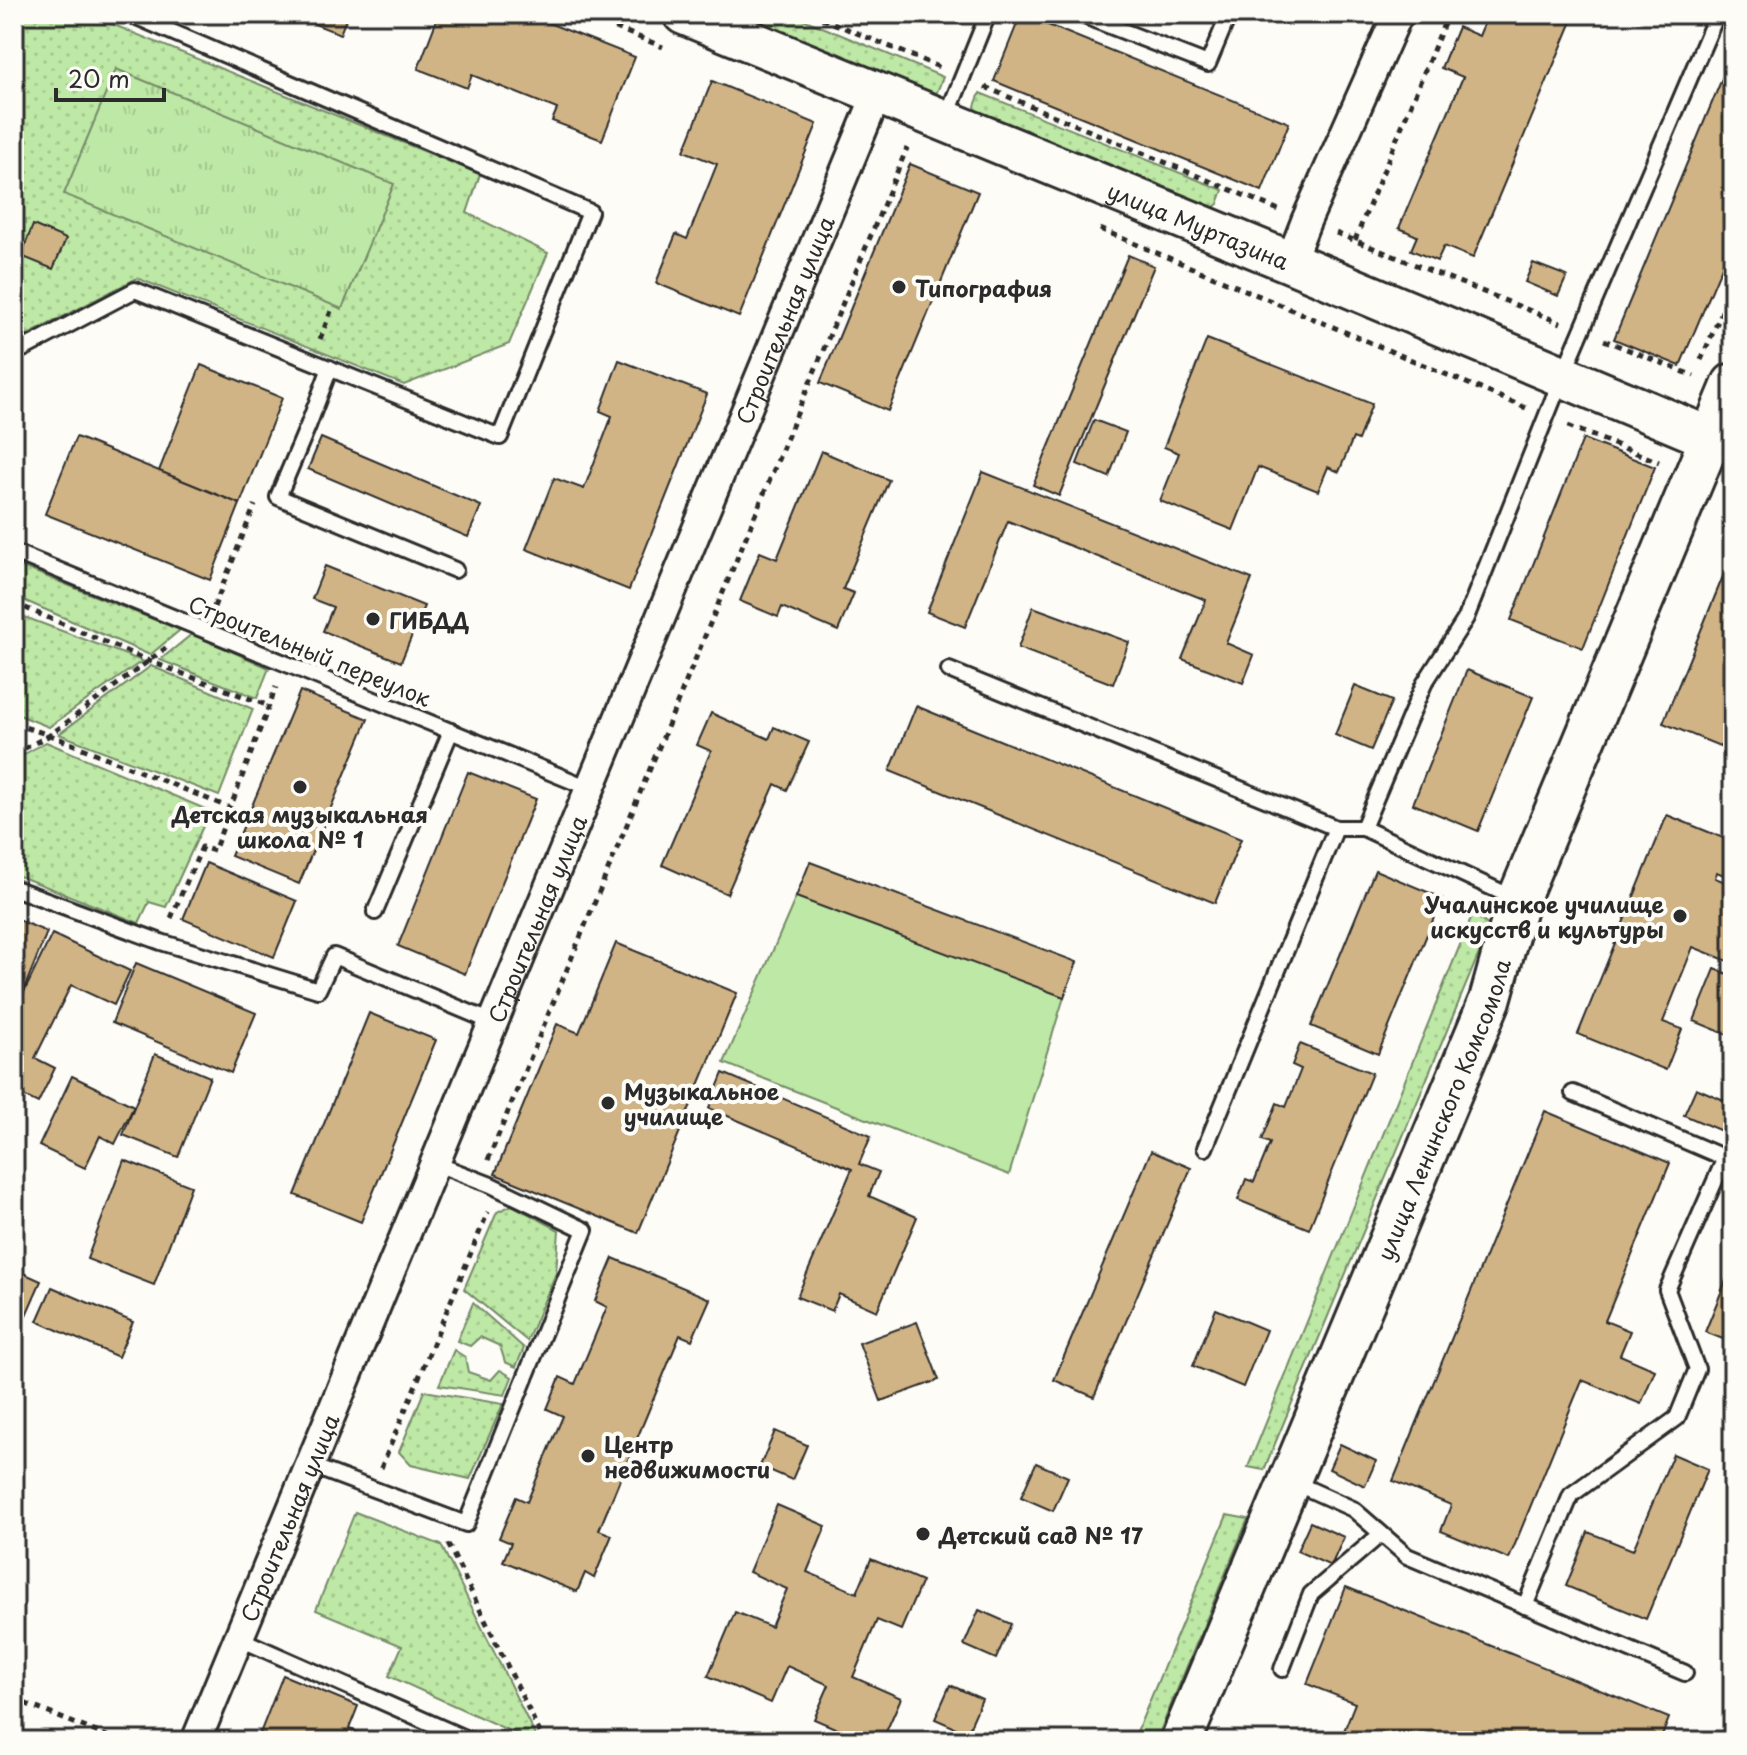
<svg xmlns="http://www.w3.org/2000/svg" width="1747" height="1755" viewBox="0 0 1747 1755" font-family="'Playpen Sans',sans-serif">
  <style>
    .grass { fill: url(#grass-dots); stroke: #748a68; stroke-width: 2 }
    .park { fill: url(#park-tufts); stroke: #748a68; stroke-width: 2 }
    .garden { fill: #bee8a5; stroke: #748a68; stroke-width: 2 }
    .building { fill: #d1b486; stroke: #2b2b2b; stroke-width: 2 }
    .lines { fill: none; stroke-linecap: round; stroke-linejoin: round }
    .lane-casing { stroke: #2b2b2b; stroke-width: 20 }
    .street-casing { stroke: #2b2b2b; stroke-width: 34 }
    .secondary-casing { stroke: #2b2b2b; stroke-width: 46 }
    .path { stroke: #2b2b2b; stroke-width: 5; stroke-dasharray: 6 6; stroke-linecap: butt }
    .lane { stroke: #fdfcf7; stroke-width: 14 }
    .street { stroke: #fdfcf7; stroke-width: 28 }
    .secondary { stroke: #fdfcf7; stroke-width: 40 }
    .poi-dot { fill: #2b2b2b; stroke: #fdfcf7; stroke-width: 3 }
    .labels { text-anchor: middle; dominant-baseline: central; stroke-width: 8; stroke-linejoin: round; paint-order: stroke }
    .street-label { font-size: 22px; fill: #2b2b2b; stroke: #fdfcf7 }
    .poi-label { font-size: 22px; font-weight: bold; fill: #2b2b2b; stroke: #fdfcf7; text-anchor: start }
  </style>
  <defs>
    <pattern id="grass-dots" width="8" height="8" patternUnits="userSpaceOnUse" patternTransform="scale(2)"><rect width="8" height="8" fill="#bee8a5"/><path d="M2 2h.1M6 6h.1" fill="none" stroke="#a3c78e" stroke-width="1.8" stroke-linecap="round"/></pattern>
    <pattern id="park-tufts" width="24" height="20" patternUnits="userSpaceOnUse" patternTransform="scale(2)"><rect width="24" height="20" fill="#bee8a5"/><path d="M3 7l-1-3M5 7V3M7 7l1-3M15 17l-1-3M17 17v-4M19 17l1-3" fill="none" stroke="#a3c78e"/></pattern>
  </defs>
  <rect width="100%" height="100%" fill="#fdfcf7"/>
  <filter id="ink" filterUnits="userSpaceOnUse"><feTurbulence type="fractalNoise" baseFrequency=".0125" numOctaves="2"/><feDisplacementMap in="SourceGraphic" scale="16" xChannelSelector="R" yChannelSelector="G"/><feConvolveMatrix kernelMatrix="1 2 1 2 8 2 1 2 1" color-interpolation-filters="sRGB"/></filter>
  <g filter="url(#ink)">
    <g class="grass">
      <path d="M14,14H87L480,174L467,213L548,253L509,344L404,385L137,278L28,335L14,329Z"/>
      <path d="M727,14H791L943,77L937,92L926,96Z"/>
      <path d="M980,93L1223,190L1218,204L1210,210L978,119L975,106Z"/>
      <path d="M20,566L180,630L150,655L14,596V578Z"/>
      <path d="M14,613L142,661L49,727L14,713Z"/>
      <path d="M192,634L269,668L257,698L160,660Z"/>
      <path d="M151,666L253,709L219,796L59,734Z"/>
      <path d="M46,742L210,811L166,907L149,902L139,923L14,874V760Z"/>
      <path d="M1473,913L1490,927L1264,1470L1248,1467Z"/>
      <path d="M512,1205L559,1230L556,1273L527,1341L464,1289L497,1212Z"/>
      <path d="M473,1303L524,1348L516,1367L505,1362L500,1346L480,1337L470,1346L457,1341Z"/>
      <path d="M454,1350L465,1357L468,1372L491,1380L500,1370L512,1377L505,1395L439,1385Z"/>
      <path d="M424,1391L503,1404L470,1479L411,1465L399,1452Z"/>
      <path d="M355,1512L441,1545L538,1741H532L389,1676L402,1646L316,1610Z"/>
      <path d="M1227,1515L1248,1519L1156,1741H1133Z"/>
    </g>
    <path class="park" d="M116,69L394,184L342,309L64,194Z"/>
    <path class="garden" d="M796,897L1064,997L1009,1175L724,1063Z"/>
    <g class="building">
      <path d="M295,14H348L340,34L294,16Z"/>
      <path d="M439,14H526L635,57L602,140L552,121L557,109L472,75L467,88L418,69Z"/>
      <path d="M1021,14L1289,123L1262,191L994,81Z"/>
      <path d="M1488,14H1575L1473,258L1444,246L1437,261L1411,250L1417,236L1399,228L1463,77L1441,68L1458,27L1479,36Z"/>
      <path d="M1733,52V240L1680,366L1614,339Z"/>
      <path d="M712,81L817,124L739,317L656,283L676,234L687,239L717,164L684,151Z"/>
      <path d="M910,164L978,192L888,411L820,383Z"/>
      <path d="M33,225L66,239L53,269L21,256Z"/>
      <path d="M1128,255L1154,266L1059,496L1033,485Z"/>
      <path d="M1533,263L1567,276L1558,296L1525,282Z"/>
      <path d="M1207,339L1372,404L1358,440L1353,438L1339,472L1328,467L1318,491L1258,467L1233,530L1160,501L1179,453L1164,447Z"/>
      <path d="M619,360L707,394L629,590L526,549L554,478L584,489L612,416L600,411Z"/>
      <path d="M201,365L282,398L240,504L159,471Z"/>
      <path d="M1094,420L1126,432L1109,477L1077,464Z"/>
      <path d="M76,437L240,504L210,580L45,514Z"/>
      <path d="M321,438L481,506L468,537L308,469Z"/>
      <path d="M1583,439L1655,467L1583,648L1511,620Z"/>
      <path d="M821,451L889,480L843,589L854,593L838,631L782,607L778,617L740,601L760,552L777,559Z"/>
      <path d="M983,472L1252,579L1226,643L1254,655L1243,683L1182,659L1206,600L1008,521L965,627L927,612Z"/>
      <path d="M1733,552V734L1727,749L1663,723Z"/>
      <path d="M325,566L424,606L401,662L323,631L333,607L312,599Z"/>
      <path d="M1033,607L1129,642L1113,684L1018,648Z"/>
      <path d="M1467,670L1533,697L1478,831L1413,804Z"/>
      <path d="M1355,686L1392,701L1371,750L1335,735Z"/>
      <path d="M300,691L368,719L299,884L231,856Z"/>
      <path d="M916,706L1241,839L1215,903L890,771Z"/>
      <path d="M711,713L769,739L774,727L809,742L787,790L775,784L727,894L662,865L711,751L697,745Z"/>
      <path d="M468,772L536,799L465,974L398,946Z"/>
      <path d="M1667,815L1733,842V879L1717,872L1715,878L1733,885V963L1693,947L1663,1022L1682,1029L1666,1070L1578,1034Z"/>
      <path d="M810,862L1077,962L1064,997L796,897Z"/>
      <path d="M206,863L297,901L274,957L183,919Z"/>
      <path d="M1375,870L1442,898L1378,1054L1311,1026Z"/>
      <path d="M14,918L47,932L22,994L14,990Z"/>
      <path d="M52,934L130,971L114,1005L71,985L35,1058L55,1068L38,1103L16,1092L14,1096V1013Z"/>
      <path d="M616,943L737,993L638,1233L495,1174L557,1024L579,1033Z"/>
      <path d="M136,963L256,1013L231,1073L112,1023Z"/>
      <path d="M1715,969L1733,976V1037L1694,1021Z"/>
      <path d="M369,1013L436,1040L361,1222L295,1195Z"/>
      <path d="M1300,1044L1372,1073L1309,1229L1238,1200L1246,1179L1254,1182L1270,1143L1262,1140L1277,1103L1286,1107L1301,1069L1292,1065Z"/>
      <path d="M155,1054L210,1077L178,1157L123,1135Z"/>
      <path d="M723,1073L871,1136L859,1164L879,1172L869,1196L917,1217L877,1311L839,1294L832,1311L797,1297L852,1169L709,1108Z"/>
      <path d="M72,1076L134,1106L115,1144L100,1136L85,1168L39,1146Z"/>
      <path d="M1696,1088L1733,1104V1136L1684,1115Z"/>
      <path d="M1545,1111L1670,1163L1605,1321L1630,1331L1620,1355L1655,1370L1641,1404L1582,1380L1509,1559L1441,1531L1451,1505L1393,1481Z"/>
      <path d="M1151,1151L1191,1168L1094,1397L1054,1380Z"/>
      <path d="M124,1160L191,1186L154,1285L87,1259Z"/>
      <path d="M613,1258L710,1299L692,1340L680,1335L599,1530L612,1535L594,1578L585,1573L577,1592L503,1561L511,1543L499,1538L516,1497L527,1502L563,1416L547,1409L560,1377L575,1384L607,1307L595,1301Z"/>
      <path d="M1733,1263V1343L1705,1332Z"/>
      <path d="M14,1269L41,1281L16,1338L14,1337Z"/>
      <path d="M52,1287L133,1322L118,1357L37,1321Z"/>
      <path d="M1216,1309L1266,1330L1243,1387L1193,1366Z"/>
      <path d="M917,1322L939,1380L881,1401L859,1343Z"/>
      <path d="M775,1431L807,1445L792,1480L760,1466Z"/>
      <path d="M1340,1444L1376,1461L1365,1486L1329,1469Z"/>
      <path d="M1673,1454L1708,1469L1646,1619L1566,1586L1588,1532L1633,1550Z"/>
      <path d="M1036,1463L1068,1477L1053,1511L1021,1497Z"/>
      <path d="M777,1505L826,1526L807,1572L857,1593L871,1559L922,1581L901,1630L877,1620L853,1677L901,1698L882,1741H865L814,1719L829,1685L787,1666L771,1703L708,1676L735,1612L771,1627L787,1589L749,1572Z"/>
      <path d="M1310,1522L1344,1537L1331,1566L1297,1551Z"/>
      <path d="M1346,1587L1669,1718L1660,1741H1340L1355,1703L1307,1684Z"/>
      <path d="M979,1610L1011,1624L996,1659L964,1645Z"/>
      <path d="M283,1675L358,1706L349,1729L380,1741H257Z"/>
      <path d="M950,1685L982,1699L967,1733L935,1719Z"/>
    </g>
    <g class="lines">
      <defs>
        <g id="lane">
          <path d="M1079,14L1208,64L1229,14"/>
          <path d="M946,118L988,14"/>
          <path d="M14,346L23,349L135,290L500,437L590,212L130,14"/>
          <path d="M330,368L308,426L278,497L455,570"/>
          <path d="M14,552L589,788"/>
          <path d="M949,670L1336,828H1363L1514,898"/>
          <path d="M1363,828L1424,684L1466,618L1562,377L1717,14"/>
          <path d="M14,888L161,942L318,990L334,956L492,1022"/>
          <path d="M375,912L451,731"/>
          <path d="M1205,1148L1336,828"/>
          <path d="M309,1465L466,1524L585,1230L491,1185L434,1163"/>
          <path d="M1293,1482L1353,1509L1407,1556L1685,1673"/>
          <path d="M1525,1606L1571,1495L1677,1418L1697,1369L1667,1290L1725,1158L1573,1093"/>
          <path d="M238,1638L471,1741"/>
          <path d="M1282,1669L1311,1594L1381,1534"/>
        </g>
        <g id="street">
          <path d="M1290,262L1306,221L1398,14"/>
          <path id="s1" d="M196,1741L877,94"/>
        </g>
        <g id="secondary">
          <path id="s2" d="M684,14L1290,262L1710,438"/>
          <path id="s3" d="M1181,1741L1490,1000L1518,900L1733,384"/>
        </g>
      </defs>
      <use href="#lane" class="lane-casing"/>
      <use href="#street" class="street-casing"/>
      <use href="#secondary" class="secondary-casing"/>
      <g class="path">
        <path d="M582,14L663,47"/>
        <path d="M811,14L939,67"/>
        <path d="M985,87L1279,210"/>
        <path d="M1100,229L1526,408"/>
        <path d="M1336,233L1561,323"/>
        <path d="M1355,240L1448,14"/>
        <path d="M320,339L333,306"/>
        <path d="M1604,340L1694,376"/>
        <path d="M1701,360L1733,286"/>
        <path d="M1568,426L1659,462"/>
        <path d="M14,603L149,661L269,706"/>
        <path d="M214,607L255,505"/>
        <path d="M14,724L50,735L230,808"/>
        <path d="M14,754L50,735L171,644"/>
        <path d="M171,918L202,847L214,851L276,687"/>
        <path d="M488,1160L907,148"/>
        <path d="M381,1468L488,1212"/>
        <path d="M448,1544L544,1741"/>
        <path d="M14,1699L119,1741"/>
      </g>
      <use href="#lane" class="lane"/>
      <use href="#street" class="street"/>
      <use href="#secondary" class="secondary"/>
    </g>
  </g>
  <g class="poi-dot">
    <circle cx="899" cy="287" r="8"/>
    <circle cx="373" cy="619" r="8"/>
    <circle cx="300" cy="787" r="8"/>
    <circle cx="1680" cy="916" r="8"/>
    <circle cx="608" cy="1103" r="8"/>
    <circle cx="588" cy="1456" r="8"/>
    <circle cx="923" cy="1534" r="8"/>
  </g>
  <g class="labels">
    <g class="street-label">
      <text stroke="none"><textPath href="#s2" startOffset="556">улица Муртазина</textPath></text>
      <text stroke="none"><textPath href="#s1" startOffset="1538">Строительная улица</textPath></text>
      <text transform="translate(310 650) rotate(22)">Строительный переулок</text>
      <text stroke="none"><textPath href="#s1" startOffset="890">Строительная улица</textPath></text>
      <text stroke="none"><textPath href="#s3" startOffset="684">улица Ленинского Комсомола</textPath></text>
      <text stroke="none"><textPath href="#s1" startOffset="242">Строительная улица</textPath></text>
    </g>
    <g class="poi-label">
      <text x="915" y="287">Типография</text>
      <text x="389" y="619">ГИБДД</text>
      <text x="300" y="813" text-anchor="middle">Детская музыкальная<tspan x="300" dy="25">школа № 1</tspan></text>
      <text x="1664" y="903" text-anchor="end">Учалинское училище<tspan x="1664" dy="25">искусств и культуры</tspan></text>
      <text x="624" y="1090">Музыкальное<tspan x="624" dy="25">училище</tspan></text>
      <text x="604" y="1443">Центр<tspan x="604" dy="25">недвижимости</tspan></text>
      <text x="939" y="1534">Детский сад № 17</text>
    </g>
  </g>
  <rect width="1747" height="1755" fill="none" stroke="#fdfcf7" stroke-width="48"/>
  <rect x="24" y="24" width="1699" height="1707" fill="none" stroke="#2b2b2b" stroke-width="3" filter="url(#ink)"/>
  <path d="M56 88v12h108v-12" fill="none" stroke="#2b2b2b" stroke-width="4"/>
  <text x="68" y="88" font-size="24" fill="#2b2b2b" stroke="#fdfcf7" stroke-width="6" paint-order="stroke">20 m</text>
</svg>
